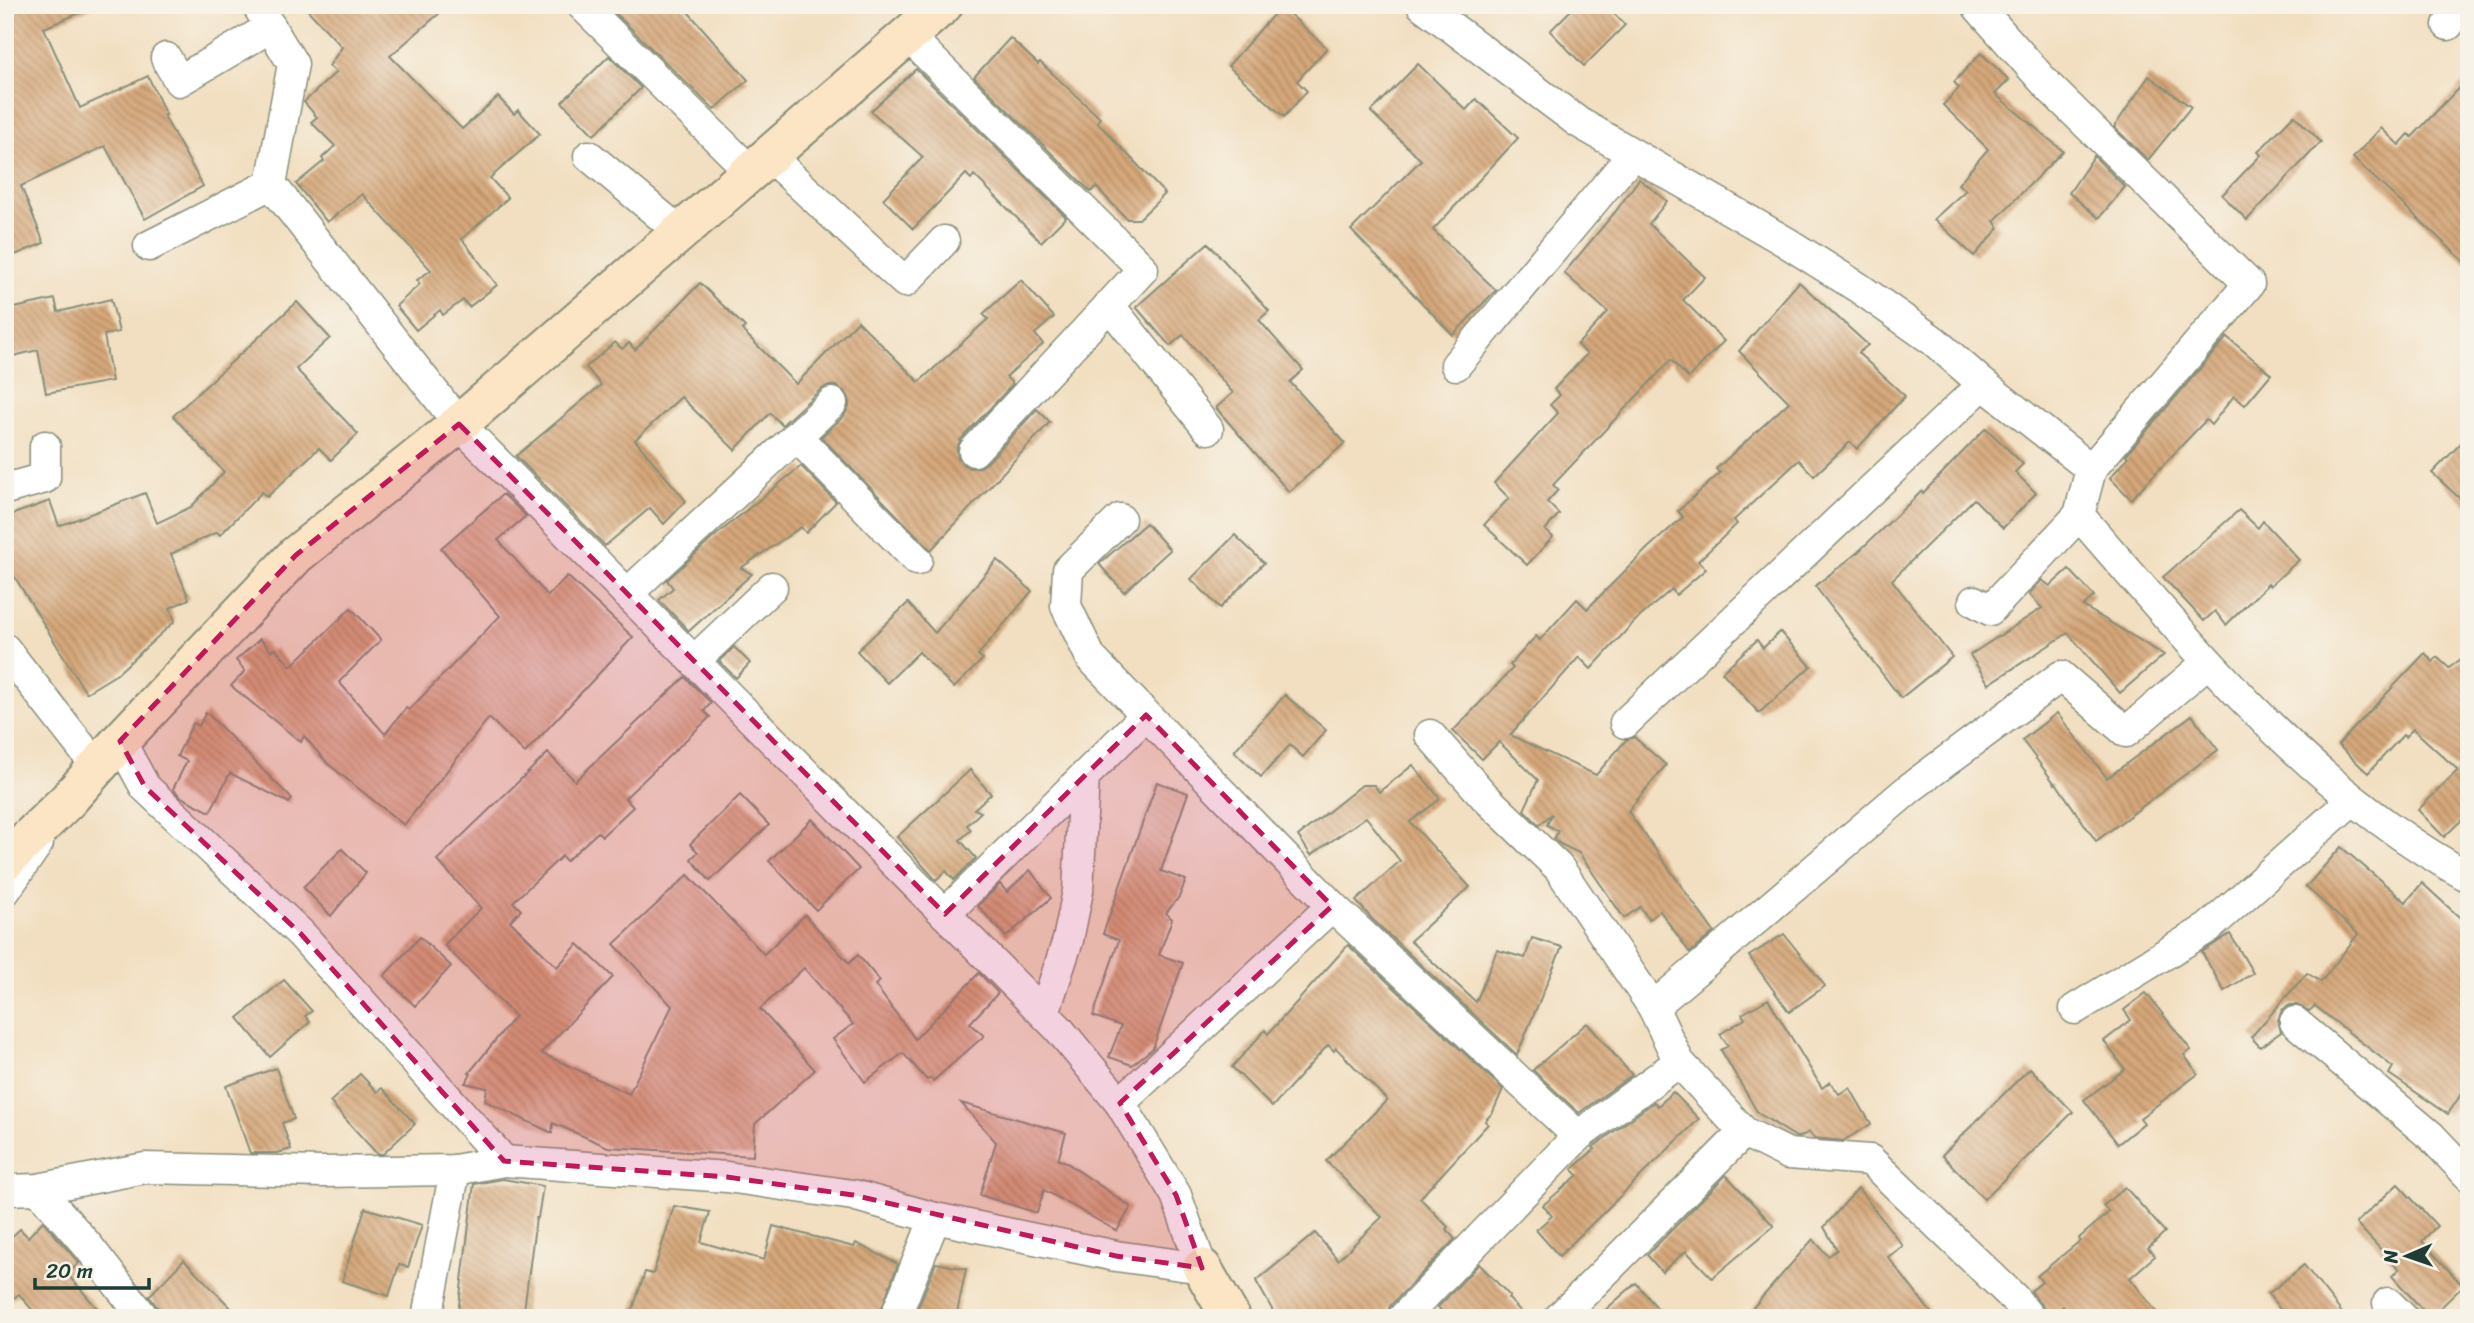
<svg xmlns="http://www.w3.org/2000/svg" width="2474" height="1323" viewBox="0 0 2474 1323" font-family="Sriracha,sans-serif">
  <style>
    .building { fill: url(#building-back-hatch) }
    .lines { fill: none; stroke-linecap: round; stroke-linejoin: round }
    .street-casing { stroke: #888e7a; stroke-width: 33 }
    .secondary-casing { stroke: #888e7a; stroke-width: 42 }
    .street { stroke: #fff; stroke-width: 30 }
    .secondary { stroke: #fce5c4; stroke-width: 38 }
    .marked { fill: #c2185b; fill-opacity: 0.2; stroke: #c2185b; stroke-width: 5; stroke-dasharray: 14 9; stroke-linejoin: round }
  </style>
  <defs>
    <pattern id="building-back-hatch" width="6" height="6" patternUnits="userSpaceOnUse" patternTransform="scale(1.75)"><rect width="6" height="6" fill="#d6a77a"/><path d="M-1 5l2 2M0 0l6 6M5-1l2 2" fill="none" stroke="#ad8965"/></pattern>
  </defs>
  <rect width="100%" height="100%" fill="#f7f3e8"/>
  <filter id="ink" filterUnits="userSpaceOnUse"><feTurbulence type="fractalNoise" baseFrequency=".0143" numOctaves="2"/><feDisplacementMap in="SourceGraphic" scale="14" xChannelSelector="R" yChannelSelector="G"/><feConvolveMatrix kernelMatrix="1 2 1 2 8 2 1 2 1" color-interpolation-filters="sRGB"/></filter>
  <filter id="wash" filterUnits="userSpaceOnUse"><feTurbulence type="fractalNoise" baseFrequency=".00686" numOctaves="4" result="noise"/><feDisplacementMap in="SourceGraphic" scale="28" xChannelSelector="R" yChannelSelector="G"/><feGaussianBlur stdDeviation="1.57" result="paint"/><feColorMatrix in="noise" values="0 0 0 0 0 0 0 0 0 0 0 0 0 0 0 0 0 1.4 0 .05"/><feComposite in="paint" operator="in"/></filter>
  <g filter="url(#wash)">
    <rect width="100%" height="100%" fill="#f2dfc1"/>
    <g id="blocks">
      <g class="building">
        <path d="M5,5H98L44,28L80,108L148,76L166,115L164,116L203,186L145,219L105,146L21,186L44,243L5,259Z"/>
        <path d="M303,5H449L390,56L462,129L498,97L514,114L518,110L540,134L490,178L508,198L462,239L497,285L469,307L463,300L443,315L440,310L416,330L396,306L420,284L417,280L431,270L362,194L327,222L296,184L324,161L322,158L335,146L311,122L317,117L304,102L336,72L329,66L342,47Z"/>
        <path d="M607,5H682L748,80L714,110Z"/>
        <path d="M1576,5H1606L1625,25L1584,66L1550,31Z"/>
        <path d="M1281,6L1327,48L1297,81L1307,91L1284,117L1228,66Z"/>
        <path d="M1010,38L1038,64L1040,62L1100,118L1097,122L1165,194L1139,219H1127L1096,187L1091,192L974,77Z"/>
        <path d="M1981,53L2009,80L1995,94L2063,151L1994,221L1999,228L1974,256L1934,219L1966,190L1958,184L1988,149L1943,105L1959,88L1954,82Z"/>
        <path d="M609,56L641,88L594,135L562,102Z"/>
        <path d="M1418,64L1466,110L1476,99L1518,138L1433,230L1496,290L1453,335L1351,230L1421,160L1371,112Z"/>
        <path d="M916,69L1066,217L1041,242L974,175L971,179L966,174L913,229L883,199L923,157L871,111Z"/>
        <path d="M2149,76L2191,107L2148,160L2114,127Z"/>
        <path d="M2469,77V266L2353,158L2381,128L2399,145L2409,134L2412,137Z"/>
        <path d="M2294,115L2321,142L2247,220L2222,195L2261,155L2258,152Z"/>
        <path d="M2094,156L2125,187L2099,218L2069,193Z"/>
        <path d="M1639,179L1667,201L1649,224L1705,277L1683,300L1724,341L1688,378L1671,360L1553,485L1558,490L1547,502L1559,514L1545,530L1553,537L1527,565L1484,525L1509,498L1494,483L1558,413L1550,405L1560,395L1554,389L1587,354L1577,345L1608,312L1564,273L1616,211Z"/>
        <path d="M1208,243L1269,311L1259,320L1303,370L1290,382L1345,443L1289,492L1216,408L1233,393L1183,335L1170,346L1136,307Z"/>
        <path d="M1021,280L1054,317L1035,334L1043,344L1006,377L1013,384L961,439L957,448L958,457L963,464L969,468L980,467L987,463L1037,409L1050,422L931,550L821,437L844,416L849,407V398L845,392L836,386H827L820,390L782,425L770,413L735,450L681,397L635,440L686,501L664,524L650,508L605,546L516,456L601,385L586,367L615,342L622,349L629,343L635,350L700,283L745,327L742,330L796,384L858,321L919,382L988,319L983,314Z"/>
        <path d="M1799,282L1868,345L1858,353L1905,396L1857,449L1850,442L1814,476L1799,460L1734,520L1737,524L1698,561L1706,569L1676,595L1672,589L1634,622L1591,669L1579,657L1510,735L1596,775L1626,740L1634,737L1666,765L1628,811L1714,932L1690,953L1660,911L1649,919L1640,907L1624,918L1579,853L1560,844L1554,839L1558,831L1547,825L1552,814L1539,825L1524,810L1538,780L1499,742L1482,759L1453,731L1513,668L1510,665L1536,636L1540,640L1577,599L1587,609L1648,548L1683,517L1678,511L1720,473L1716,469L1789,402L1739,351Z"/>
        <path d="M55,299L58,312L111,299L119,332L104,335L112,381L46,393L38,350L5,358V310Z"/>
        <path d="M297,302L330,338L296,369L358,434L331,460L319,448L267,497L262,492L220,535L217,532L171,554L189,599L170,608L175,621L117,674L86,693L5,561V517L50,501L59,526L145,493L157,523L191,507L224,472L173,416Z"/>
        <path d="M2227,337L2271,374L2245,405L2234,396L2211,425L2206,420L2131,499L2110,478L2128,457L2126,455Z"/>
        <path d="M1986,428L2023,464L2015,472L2036,493L2003,528L1974,499L1892,580L1952,657L1901,698L1815,586L1857,553L1922,491L1923,493Z"/>
        <path d="M2469,435V507L2432,473Z"/>
        <path d="M801,466L836,502L806,533L801,527L741,568L752,574L689,631L659,600L673,588L667,580L715,536Z"/>
        <path d="M503,494L526,516L498,540L548,596L567,576L633,637L525,753L489,718L404,825L328,764L304,736L301,742L231,686L245,671L236,660L260,639L271,651L275,648L291,666L351,608L381,640L339,682L385,734L406,708L409,710L500,616L441,548Z"/>
        <path d="M2239,510L2258,528L2263,521L2299,560L2270,586L2268,584L2226,625L2215,611L2204,621L2163,577Z"/>
        <path d="M1146,523L1170,550L1124,592L1099,564Z"/>
        <path d="M1235,535L1264,563L1220,608L1191,579Z"/>
        <path d="M997,560L1032,591L978,655L983,659L954,688L919,652L887,683L857,651L908,603L935,633Z"/>
        <path d="M2069,569L2094,596L2083,606L2164,655L2120,693L2068,633L1989,684L1970,655L2042,608L2029,594L2042,580L2050,586Z"/>
        <path d="M1780,632L1811,666L1759,713L1722,672L1757,640L1763,648Z"/>
        <path d="M734,647L750,663L736,678L719,661Z"/>
        <path d="M2425,653L2433,662L2437,657L2449,668L2469,653V813L2444,837L2418,810L2458,770L2413,729L2405,737L2403,735L2368,773L2338,745Z"/>
        <path d="M685,677L711,703L704,711L710,717L625,798L633,807L602,836L598,832L566,861L562,856L513,902L521,910L510,921L557,967L578,944L613,977L541,1053L629,1094L672,1006L614,944L688,875L764,954L805,915L849,963L858,955L880,981L875,985L915,1039L979,973L998,993L970,1023L984,1036L933,1081L931,1078L927,1080L903,1053L865,1082L833,1039L853,1024L804,968L760,1009L815,1070L755,1124L753,1156L608,1147L553,1123L552,1133L485,1101L487,1088L465,1083L471,1074L469,1073L515,1016L444,945L481,908L437,860L548,753L575,781Z"/>
        <path d="M1285,695L1326,730L1303,757L1290,745L1261,777L1234,751Z"/>
        <path d="M206,712L292,799L289,803L230,773L210,812L181,797L173,789L187,761L177,756L193,723L199,726Z"/>
        <path d="M2057,713L2107,778L2192,715L2218,750L2096,841L2056,783L2055,784L2022,740Z"/>
        <path d="M1413,765L1440,799L1410,822L1470,887L1410,941L1476,1002L1497,950L1525,958L1532,938L1562,947L1517,1055L1372,919L1356,901L1400,861L1366,817L1311,855L1298,836L1362,785H1374L1379,792Z"/>
        <path d="M970,770L991,794L974,809L981,812L967,825L971,830L960,840L976,858L954,880L946,871L936,880L897,837Z"/>
        <path d="M1157,782L1188,793L1161,871L1186,880L1179,897L1166,913L1172,919L1159,955L1183,963L1153,1048L1132,1065L1109,1057L1121,1026L1093,1016L1119,940L1103,934Z"/>
        <path d="M740,795L769,825L710,881L691,859L698,852L690,844Z"/>
        <path d="M812,819L859,869L816,910L769,861Z"/>
        <path d="M2341,847L2406,902L2422,883L2469,926V1082L2448,1114L2389,1074L2393,1067L2315,1006L2309,1011L2297,1005H2290L2282,1010L2278,1020L2281,1032L2260,1047L2251,1037L2307,973L2321,982L2358,934L2306,887Z"/>
        <path d="M342,849L366,873L331,916L303,887Z"/>
        <path d="M1030,870L1051,898L1006,937L978,906L1000,884L1007,892Z"/>
        <path d="M1784,934L1825,986L1789,1012L1749,956Z"/>
        <path d="M2230,934L2253,973L2224,991L2202,952Z"/>
        <path d="M420,937L451,966L415,1006L384,976Z"/>
        <path d="M1348,945L1503,1089L1493,1112L1485,1121L1488,1124L1420,1198L1448,1227L1446,1229L1455,1239L1390,1306L1386,1318H1277L1256,1281L1315,1233L1338,1260L1382,1217L1326,1161L1387,1100L1336,1048L1334,1051L1328,1045L1272,1107L1232,1067L1265,1030L1268,1034Z"/>
        <path d="M284,980L312,1011L305,1016L310,1022L270,1057L238,1018Z"/>
        <path d="M2146,993L2191,1050L2184,1055L2198,1074L2140,1118L2144,1123L2118,1144L2084,1100L2125,1069L2104,1041L2131,1020L2124,1010Z"/>
        <path d="M1768,999L1822,1088L1830,1082L1839,1094L1850,1088L1871,1124L1843,1141L1814,1138L1809,1132L1800,1137H1796L1758,1113L1721,1050L1728,1046L1720,1034L1745,1019L1742,1014Z"/>
        <path d="M1587,1023L1632,1075L1579,1113L1533,1070Z"/>
        <path d="M276,1068L294,1119L282,1123L291,1149L278,1153H250L226,1086Z"/>
        <path d="M2030,1068L2073,1112L1984,1199L1942,1155Z"/>
        <path d="M360,1074L377,1092L382,1088L415,1124L383,1154H377L330,1102Z"/>
        <path d="M1673,1092L1699,1119L1559,1256L1536,1230L1552,1216L1543,1205L1578,1175L1572,1169L1595,1149L1593,1147L1654,1102L1658,1106Z"/>
        <path d="M961,1103L1066,1133L1058,1160L1064,1161L1131,1207L1117,1231L1044,1190L1037,1213L980,1195L996,1142Z"/>
        <path d="M1726,1175L1774,1226L1712,1278L1686,1251L1662,1272L1647,1255Z"/>
        <path d="M503,1179L543,1186L538,1218H536L523,1318H493L458,1313L474,1184Z"/>
        <path d="M2398,1184L2437,1226L2422,1241L2463,1286L2430,1318L2392,1276L2399,1269L2356,1223Z"/>
        <path d="M2125,1187L2165,1232L2148,1248L2155,1256L2130,1278L2161,1318H2073L2063,1306L2049,1316L2031,1291L2042,1282L2037,1276L2080,1241L2078,1239L2109,1212L2103,1206Z"/>
        <path d="M1858,1188L1903,1246L1888,1257L1935,1318H1744L1813,1239L1828,1256L1837,1250L1824,1227Z"/>
        <path d="M674,1206L710,1212L701,1242L764,1260L773,1226L854,1247L856,1243L898,1264L878,1318H630L645,1272L653,1274Z"/>
        <path d="M365,1208L422,1225L408,1267L399,1265L389,1296L342,1281Z"/>
        <path d="M43,1221L79,1263L67,1274L106,1318H39L19,1294L5,1304V1243L20,1229L28,1237Z"/>
        <path d="M184,1260L241,1318H161L158,1308L149,1296Z"/>
        <path d="M936,1263L966,1269L956,1318H914Z"/>
        <path d="M1479,1264L1510,1296L1508,1298L1527,1318H1448L1438,1307Z"/>
        <path d="M2304,1265L2346,1318H2287L2268,1294Z"/>
        <path d="M1636,1283L1666,1318H1596Z"/>
      </g>
    </g>
  </g>
  <g filter="url(#ink)">
    <use href="#blocks" fill-opacity="0" stroke="#888e7a" stroke-width="2"/>
    <g class="lines">
      <defs>
        <g id="street">
          <path d="M582,5L750,171"/>
          <path d="M1422,5L1578,122L1786,242L1859,288L1934,341L1983,384L2091,469L2079,515C2195,648 2311,792 2469,877"/>
          <path d="M1978,7L2048,86L2249,284L2091,469"/>
          <path d="M2448,25L2463,5"/>
          <path d="M907,35L1143,269L974,451"/>
          <path d="M166,58L179,81L271,27"/>
          <path d="M589,156L680,232"/>
          <path d="M769,156L905,282L944,241"/>
          <path d="M149,246L271,184"/>
          <path d="M1109,305L1208,429"/>
          <path d="M1456,365L1633,154"/>
          <path d="M796,436L917,560"/>
          <path d="M5,489L45,478V446"/>
          <path d="M1120,519L1068,570L1066,606L1091,658L1332,906L1578,1136L1679,1062"/>
          <path d="M627,594L832,403"/>
          <path d="M1974,601L1990,610L2079,515"/>
          <path d="M5,649L97,767"/>
          <path d="M694,661L772,587"/>
          <path d="M1625,723L1983,384"/>
          <path d="M1430,735L1485,797L1559,868L1653,1007"/>
          <path d="M120,741L145,787L301,934L504,1161"/>
          <path d="M5,891L38,843"/>
          <path d="M945,914L1146,715"/>
          <path d="M2075,1009L2208,928L2352,800"/>
          <path d="M1044,1013L1068,940L1078,891L1084,777"/>
          <path d="M2295,1022L2431,1136L2469,1176"/>
          <path d="M1120,1103L1332,906"/>
          <path d="M38,1189L88,1246L144,1318"/>
          <path d="M5,1190L38,1189L145,1168L323,1172L455,1170L504,1161L727,1177L853,1195L935,1218L1116,1256L1202,1268L1176,1195L1120,1103L1058,1028L459,424L271,184L293,64L257,5"/>
          <path d="M2388,1303L2403,1318"/>
          <path d="M427,1318L455,1170"/>
          <path d="M895,1318L935,1218"/>
          <path d="M1403,1318L1578,1136"/>
          <path d="M1559,1318L1744,1132"/>
          <path d="M2030,1318L2014,1298L1870,1160L1788,1154L1744,1132L1679,1062L1653,1007L1910,788L2061,676L2126,732L2207,663"/>
        </g>
        <g id="secondary">
          <path d="M5,861L68,800L120,741L296,555L459,424L943,5"/>
          <path d="M1202,1268L1231,1318"/>
        </g>
      </defs>
      <use href="#street" class="street-casing"/>
      <use href="#secondary" class="secondary-casing"/>
      <use href="#street" class="street"/>
      <use href="#secondary" class="secondary"/>
    </g>
  </g>
  <path class="marked" d="M459,424L945,914L1146,715L1332,906L1120,1103L1176,1195L1202,1268L1116,1256L853,1195L727,1177L504,1161L301,934L145,787L120,741L296,555Z"/>
  <rect width="2474" height="1323" fill="none" stroke="#f7f3e8" stroke-width="28"/>
  <g transform="translate(2407 1256) rotate(268)" stroke="#f7f3e8" stroke-width="5" paint-order="stroke">
  <path d="M0-5L12 26L0 18L-12 26Z" fill="#1f3d34"/>
  <text y="-10" font-size="19" font-weight="bold" text-anchor="middle" fill="#1f3d34">N</text>
  </g>
  <path d="M35 1278v10h114v-10" fill="none" stroke="#1f3d34" stroke-width="3.5"/>
  <text x="46" y="1278" font-size="21" fill="#1f3d34" stroke="#f7f3e8" stroke-width="5" paint-order="stroke">20 m</text>
</svg>
